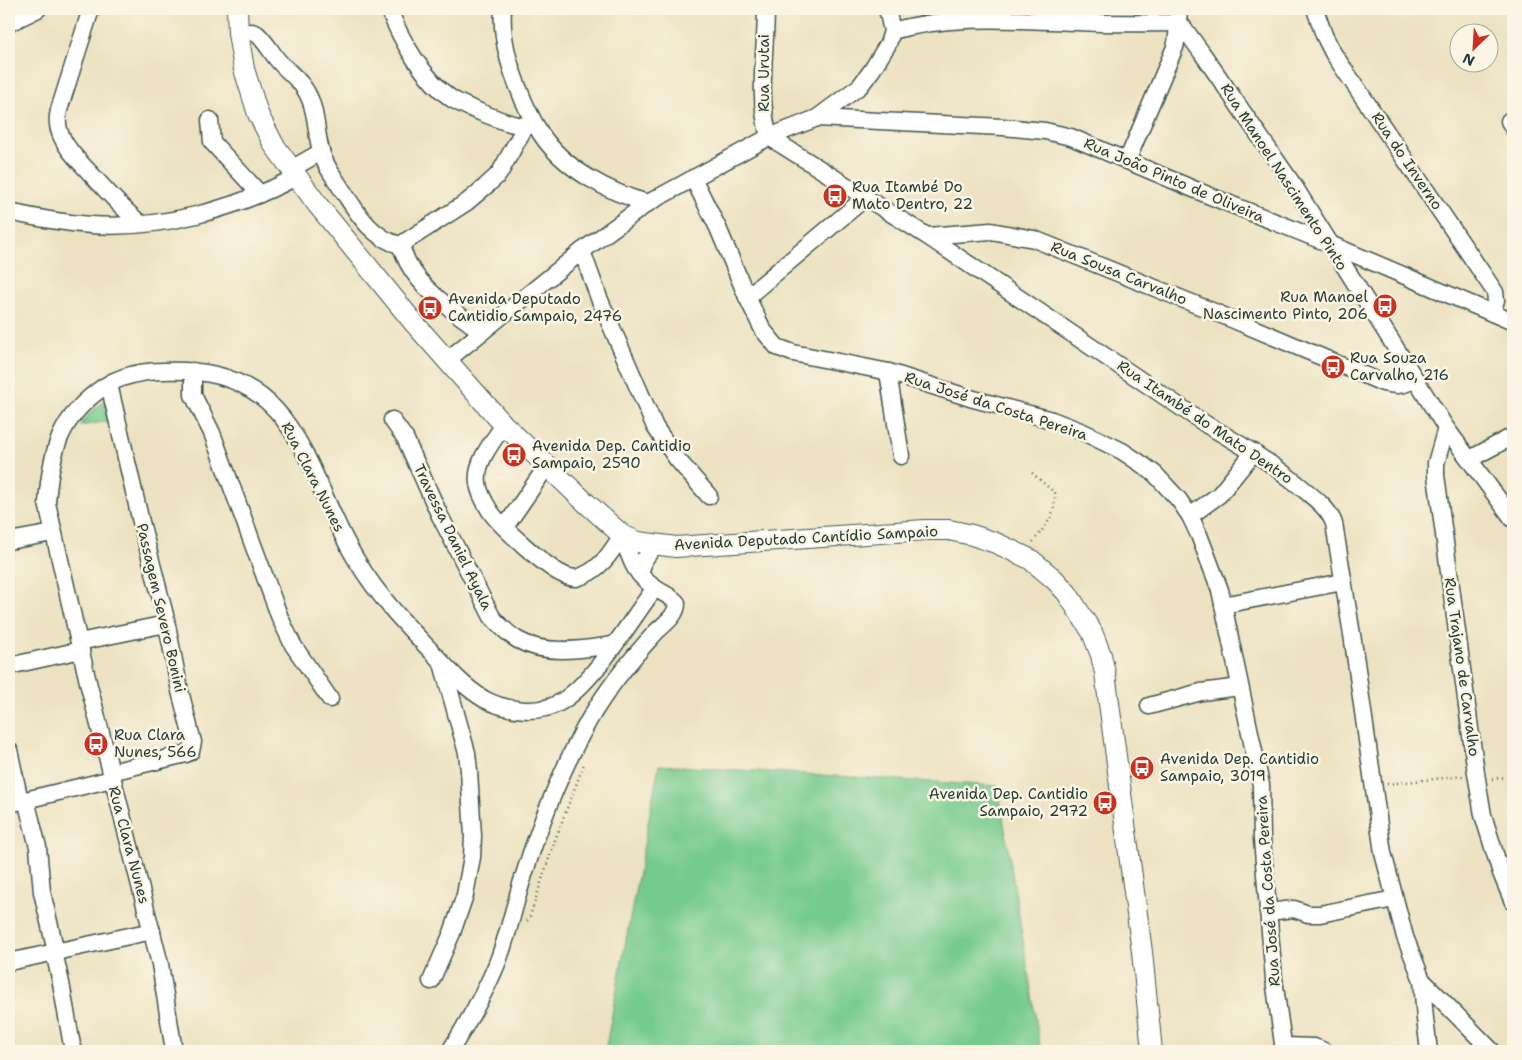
<svg xmlns="http://www.w3.org/2000/svg" width="1522" height="1060" viewBox="0 0 1522 1060" font-family="'Shantell Sans',sans-serif">
  <style>
    .green { fill: #75ca8e; stroke: #4a8461 }
    .lines { fill: none; stroke-linecap: round; stroke-linejoin: round }
    .minor-casing { stroke: #3e5649; stroke-width: 19 }
    .major-casing { stroke: #3e5649; stroke-width: 22 }
    .path { stroke: #3e5649; stroke-width: 2.5; stroke-dasharray: 1 4; stroke-linecap: butt }
    .minor { stroke: #fff; stroke-width: 16 }
    .major { stroke: #fff; stroke-width: 20 }
    .labels { text-anchor: middle; dominant-baseline: central; stroke-width: 5; stroke-linejoin: round; paint-order: stroke }
    .street-label { font-size: 15px; fill: #1f3d34; stroke: #fcf5e5 }
    .poi-label { font-size: 15px; fill: #1f3d34; stroke: #fcf5e5; text-anchor: start }
  </style>
  <rect width="100%" height="100%" fill="#fcf5e5"/>
  <filter id="ink" filterUnits="userSpaceOnUse"><feTurbulence type="fractalNoise" baseFrequency=".02" numOctaves="2"/><feDisplacementMap in="SourceGraphic" scale="10" xChannelSelector="R" yChannelSelector="G"/><feConvolveMatrix kernelMatrix="1 2 1 2 8 2 1 2 1" color-interpolation-filters="sRGB"/></filter>
  <filter id="wash" filterUnits="userSpaceOnUse"><feTurbulence type="fractalNoise" baseFrequency=".0096" numOctaves="4" result="noise"/><feDisplacementMap in="SourceGraphic" scale="20" xChannelSelector="R" yChannelSelector="G"/><feGaussianBlur stdDeviation="1.12" result="paint"/><feColorMatrix in="noise" values="0 0 0 0 0 0 0 0 0 0 0 0 0 0 0 0 0 1.4 0 .05"/><feComposite in="paint" operator="in"/></filter>
  <g filter="url(#wash)">
    <rect width="100%" height="100%" fill="#ece2c1"/>
    <g class="green">
      <path d="M104,401L109,421L80,426L90,413Z"/>
      <path d="M659,765L998,786L1041,1051H605Z"/>
    </g>
  </g>
  <g filter="url(#ink)">
    <g class="lines">
      <defs>
        <g id="minor">
          <path d="M91,9L59,110C57,118 57,125 60,133C66,149 79,161 90,173C107,191 121,208 140,223"/>
          <path d="M389,9C400,39 424,80 452,99C464,106 477,111 490,116C505,122 518,127 534,126"/>
          <path d="M503,9C501,35 508,62 518,87C524,103 532,120 541,134C564,169 610,193 648,203"/>
          <path d="M766,9C766,52 757,94 769,137"/>
          <path d="M1315,9L1324,35L1333,53L1495,292L1496,300L1492,313"/>
          <path d="M9,23L38,9"/>
          <path d="M1178,23L1183,27L1202,53L1294,186L1446,428L1513,519"/>
          <path d="M892,31C952,14 1017,20 1078,22C1111,24 1144,23 1178,23"/>
          <path d="M238,33L252,32L257,34C265,41 270,50 276,58C287,72 303,81 310,99C317,116 316,134 321,151C324,164 332,174 339,185C355,209 370,238 400,245L467,202L486,186L499,174L525,127"/>
          <path d="M817,118L1003,127L1045,131L1071,137L1210,196L1330,244L1513,322"/>
          <path d="M210,120L212,142L260,194"/>
          <path d="M1509,121L1513,128"/>
          <path d="M769,137L927,236L1207,425C1240,444 1272,463 1301,487C1313,497 1327,507 1333,521C1335,525 1335,531 1336,536L1353,641L1383,853L1405,937L1422,980L1492,1051"/>
          <path d="M1127,161L1175,47C1179,34 1176,21 1180,9"/>
          <path d="M291,169L321,152"/>
          <path d="M693,178L718,228L747,297L763,330L777,347L793,353L889,372L970,398L1052,420L1083,432L1122,451L1140,463L1155,474L1179,500L1190,516L1199,535L1220,590L1261,785L1262,839L1274,979L1284,1051"/>
          <path d="M9,212C36,218 64,223 91,225C161,230 235,209 296,177"/>
          <path d="M927,236L991,231L1034,239L1234,320L1383,383C1396,386 1403,386 1415,379"/>
          <path d="M400,245C403,251 405,257 408,263C423,292 456,312 482,332"/>
          <path d="M582,251L599,298L655,427L677,459L709,496"/>
          <path d="M747,297L865,198"/>
          <path d="M446,361L582,251L648,203L769,137L817,118L860,86L872,70L888,44L892,31L887,9"/>
          <path d="M193,371V395L212,433L280,618L293,645L330,699"/>
          <path d="M888,372L901,456"/>
          <path d="M109,384L140,518L165,615L180,691L193,742L191,751L186,754L111,772"/>
          <path d="M392,420L405,438L440,516L492,617C500,626 508,634 518,640C546,656 583,649 613,645"/>
          <path d="M504,425C493,441 475,462 478,483C479,493 485,503 490,511C500,526 546,567 562,574C567,577 571,578 576,578C599,572 611,553 622,535"/>
          <path d="M1446,428L1436,463V475L1476,773L1483,815L1501,873L1513,902"/>
          <path d="M1470,459L1513,436"/>
          <path d="M1190,516L1219,495L1254,452"/>
          <path d="M505,527L547,466"/>
          <path d="M9,541L53,533"/>
          <path d="M640,575L644,560L655,545"/>
          <path d="M1223,605L1343,582"/>
          <path d="M79,642L166,624"/>
          <path d="M9,666L81,650"/>
          <path d="M1149,706L1201,692L1240,687"/>
          <path d="M9,750L20,801"/>
          <path d="M26,800L38,847L42,892L56,952"/>
          <path d="M9,804L112,779"/>
          <path d="M1268,912L1294,909L1308,914H1320L1394,899"/>
          <path d="M54,952L61,983L73,1051"/>
          <path d="M9,962L152,931"/>
          <path d="M1422,980L1425,1019L1429,1051"/>
          <path d="M431,981L452,933L465,895L472,857L473,836L469,771L467,753L442,663"/>
          <path d="M1284,1046L1314,1047L1324,1051"/>
          <path d="M174,1051L160,964L88,682L47,503C51,451 59,417 105,386C129,371 157,370 185,371C302,375 308,483 357,561C378,596 405,624 433,653C448,669 464,687 484,699C504,710 537,715 559,703C593,684 630,621 655,588"/>
          <path d="M450,1051C468,1022 486,992 498,961C508,935 514,907 522,881C539,826 561,770 589,720C607,689 631,659 656,632C664,624 677,616 677,603C671,596 662,593 655,588C632,572 631,559 622,535"/>
        </g>
        <path id="major" d="M237,9L238,33L244,69L258,114L274,145L317,204L414,323L504,425L584,501L622,535L638,542L676,547L925,530H949L972,535L996,543L1030,559L1054,579L1067,593L1092,632L1101,655L1105,673L1142,952L1152,1051"/>
      </defs>
      <use href="#minor" class="minor-casing"/>
      <use href="#major" class="major-casing"/>
      <g class="path">
        <path d="M1032,473L1055,493C1056,516 1046,525 1033,542"/>
        <path d="M1492,779L1513,776"/>
        <path d="M1387,784L1463,776"/>
        <path d="M527,921L530,916L555,840L584,764"/>
      </g>
      <use href="#minor" class="minor"/>
      <use href="#major" class="major"/>
    </g>
  </g>
  <defs>
    <symbol id="bus-disc" viewBox="-11 -11 22 22"><circle r="9.5" fill="#c8321e" stroke="#fcf5e5"/><path d="M-5-6H5V4H4V6H2V4H-2V6H-4V4H-5ZM-3.5-4V0h7V-4ZM-3.5 1.2v1.5H-2V1.2ZM2 1.2v1.5H3.5V1.2Z" fill="#fff"/></symbol>
  </defs>
  <g fill-rule="evenodd">
    <use href="#bus-disc" x="821" y="182" width="28" height="28"/>
    <use href="#bus-disc" x="1371" y="292" width="28" height="28"/>
    <use href="#bus-disc" x="416" y="294" width="28" height="28"/>
    <use href="#bus-disc" x="1319" y="353" width="28" height="28"/>
    <use href="#bus-disc" x="500" y="441" width="28" height="28"/>
    <use href="#bus-disc" x="82" y="730" width="28" height="28"/>
    <use href="#bus-disc" x="1128" y="754" width="28" height="28"/>
    <use href="#bus-disc" x="1091" y="789" width="28" height="28"/>
  </g>
  <g class="labels">
    <g class="street-label">
      <text transform="translate(764 73) rotate(-90)">Rua Urutai</text>
      <text transform="translate(1407 161) rotate(56)">Rua do Inverno</text>
      <text transform="translate(1284 177) rotate(57)">Rua Manoel Nascimento Pinto</text>
      <text transform="translate(1174 180) rotate(23)">Rua João Pinto de Oliveira</text>
      <text transform="translate(1119 273) rotate(22)">Rua Sousa Carvalho</text>
      <text transform="translate(996 406) rotate(18)">Rua José da Costa Pereira</text>
      <text transform="translate(1205 422) rotate(34)">Rua Itambé do Mato Dentro</text>
      <text transform="translate(313 477) rotate(63)">Rua Clara Nunes</text>
      <text transform="translate(453 537) rotate(64)">Travessa Daniel Ayala</text>
      <text transform="translate(806 538) rotate(-3)">Avenida Deputado Cantídio Sampaio</text>
      <text transform="translate(161 608) rotate(77)">Passagem Severo Bonini</text>
      <text transform="translate(1462 667) rotate(82)">Rua Trajano de Carvalho</text>
      <text transform="translate(129 845) rotate(75)">Rua Clara Nunes</text>
      <text transform="translate(1268 891) rotate(-94)">Rua José da Costa Pereira</text>
    </g>
    <g class="poi-label">
      <text x="852" y="187">Rua Itambé Do<tspan x="852" dy="17">Mato Dentro, 22</tspan></text>
      <text x="1368" y="297" text-anchor="end">Rua Manoel<tspan x="1368" dy="17">Nascimento Pinto, 206</tspan></text>
      <text x="448" y="299">Avenida Deputado<tspan x="448" dy="17">Cantidio Sampaio, 2476</tspan></text>
      <text x="1350" y="358">Rua Souza<tspan x="1350" dy="17">Carvalho, 216</tspan></text>
      <text x="532" y="446">Avenida Dep. Cantidio<tspan x="532" dy="17">Sampaio, 2590</tspan></text>
      <text x="114" y="735">Rua Clara<tspan x="114" dy="17">Nunes, 566</tspan></text>
      <text x="1160" y="759">Avenida Dep. Cantidio<tspan x="1160" dy="17">Sampaio, 3019</tspan></text>
      <text x="1088" y="794" text-anchor="end">Avenida Dep. Cantidio<tspan x="1088" dy="17">Sampaio, 2972</tspan></text>
    </g>
  </g>
  <rect width="1522" height="1060" fill="none" stroke="#fcf5e5" stroke-width="30"/>
  <g transform="translate(1474 48) rotate(205)"><circle r="24" fill="#fcf5e5" stroke="#a4ab9e"/>
  <path d="M0-4L9 19L0 12L-9 19Z" fill="#c8321e"/>
  <text y="-8" font-size="14" font-weight="bold" text-anchor="middle" fill="#1f3d34">N</text>
  </g>
</svg>
